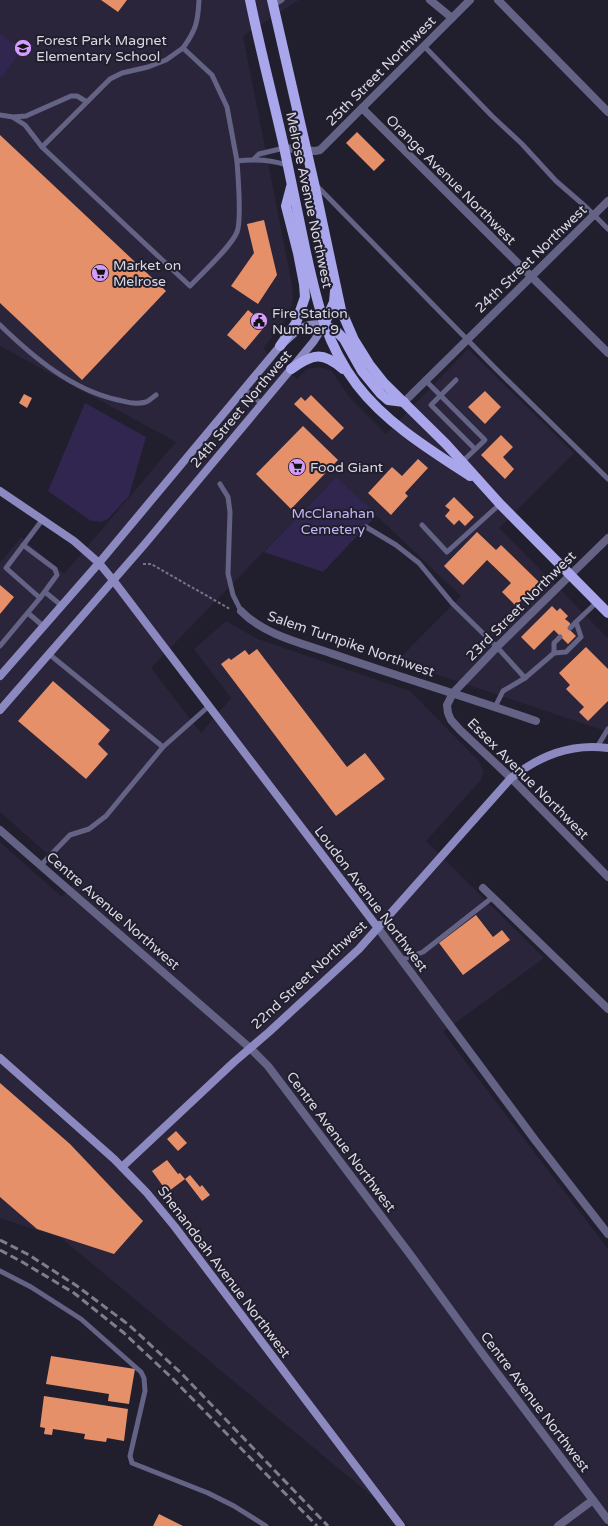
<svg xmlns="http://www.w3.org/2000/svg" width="608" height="1526" viewBox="0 0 608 1526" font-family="'Varela Round',sans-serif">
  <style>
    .built { fill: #2a253a }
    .green { fill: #31264f }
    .building { fill: #e69069 }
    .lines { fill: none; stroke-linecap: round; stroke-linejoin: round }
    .path { stroke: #777482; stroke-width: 2; stroke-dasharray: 3 2; stroke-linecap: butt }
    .lane { stroke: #646385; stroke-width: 5 }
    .street { stroke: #646385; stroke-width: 8 }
    .secondary { stroke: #8b89bf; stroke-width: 8 }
    .primary { stroke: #a9a6ec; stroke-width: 10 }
    .rail { stroke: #807d8b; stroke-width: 3; stroke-dasharray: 8 4; stroke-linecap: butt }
    .labels { text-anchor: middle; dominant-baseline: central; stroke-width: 4; stroke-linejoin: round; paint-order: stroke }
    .poi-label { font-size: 14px; fill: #d9d7e2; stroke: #211e2e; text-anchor: start }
    .street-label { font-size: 14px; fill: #d9d7e2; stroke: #211e2e }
    .park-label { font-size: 14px; fill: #c3b6f4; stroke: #211e2e }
  </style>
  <rect width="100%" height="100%" fill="#211e2e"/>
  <path class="built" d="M0,0H299L243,36L292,284L293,299L288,316L263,349L297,379L307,369L319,367L331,370L350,398L386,434L468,349L574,453L499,528L608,638V732L397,661L461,596L336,477L151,668L201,733L231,698L194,649L226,621L258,639L410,691L477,759L484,771L481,780L426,841L544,958L443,1032L608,1249V1526H408L61,1238L0,1218V842L62,897L77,880L0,812V563L21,537L64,574L176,442L0,346Z"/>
  <g class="green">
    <path d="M0,34L18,46L19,53L3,76L0,77Z"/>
    <path d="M85,403L146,437L129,496L108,519L101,522L91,521L48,491Z"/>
    <path d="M336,477L377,515L323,572L264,552Z"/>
  </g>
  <g class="building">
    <path d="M101,0H127L118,12Z"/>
    <path d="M357,132L385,160L374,171L346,143Z"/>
    <path d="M0,135L166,291L82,380L0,303Z"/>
    <path d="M264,220L277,275L258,304L231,286L254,253L247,224Z"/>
    <path d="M248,310L266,325L245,350L227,335Z"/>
    <path d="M485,391L501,407L485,424L468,407Z"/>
    <path d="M24,394L32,398L27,408L19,403Z"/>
    <path d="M311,395L344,428L332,440L294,404L301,397L305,401Z"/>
    <path d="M303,426L338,460L291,509L256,474Z"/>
    <path d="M501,435L513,447L503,457L514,469L505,479L481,455Z"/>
    <path d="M418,459L428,468L405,493L408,496L391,515L368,493L392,467L402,476Z"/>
    <path d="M454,497L474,517L465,526L459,520L454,525L445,516L450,510L445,506Z"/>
    <path d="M477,532L496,550L501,545L539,582L516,606L502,592L511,583L487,560L463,585L444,566Z"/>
    <path d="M0,585L14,597L0,614Z"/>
    <path d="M552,606L557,611L560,608L568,616L565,619L570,623V630L576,636L568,644L554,630L534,650L521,637Z"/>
    <path d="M586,647L608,669V701L588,721L579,712L584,707L566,689L570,685L559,673Z"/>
    <path d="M257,649L347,767L365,753L385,779L336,816L221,664L229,658L231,660L245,650L249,655Z"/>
    <path d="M53,681L110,730L98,744L108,754L86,779L18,721Z"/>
    <path d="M476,915L493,937L502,930L510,940L463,975L439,943Z"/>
    <path d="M0,1083L70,1144L143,1221L114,1254L37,1229L0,1197Z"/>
    <path d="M176,1131L187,1143L178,1151L167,1139Z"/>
    <path d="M167,1160L178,1174L180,1173L185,1179L169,1191L166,1188L165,1189L152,1171Z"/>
    <path d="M190,1175L200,1187L202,1185L210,1195L202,1201L185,1179Z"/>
    <path d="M51,1356L135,1369L129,1404L108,1401L109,1394L46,1384Z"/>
    <path d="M44,1396L128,1409L124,1441L107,1438L106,1442L84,1439L85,1434L53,1429L52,1435L44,1434L45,1428L40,1427Z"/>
    <path d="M159,1514L183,1526H153Z"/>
  </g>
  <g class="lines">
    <path class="path" d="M143,564H151L230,609"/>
    <g class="lane">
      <path d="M199,0C198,22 196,30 183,48L212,75L227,107L237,161C254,159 271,160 287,165"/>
      <path d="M273,5L282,0"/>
      <path d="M424,46L492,116L522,144L556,181L586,207L608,229"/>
      <path d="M183,48L166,60L148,67L122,73L110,79L42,147L190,286C202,273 231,247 237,232C242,219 238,177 237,161"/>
      <path d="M0,115L13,117L26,116L71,96H77L87,102"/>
      <path d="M14,118L25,125L42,147"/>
      <path d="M254,159L259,154L284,148"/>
      <path d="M316,185L495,368L608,479"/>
      <path d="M0,325C33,357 72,390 118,400C127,402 136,405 146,402C149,401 153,397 156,395"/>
      <path d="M456,380L431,405L475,449"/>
      <path d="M426,381L485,440L462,462"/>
      <path d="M245,390L262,404"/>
      <path d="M220,484L228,497L230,512L228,574L233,595L241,611"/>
      <path d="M422,525L447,552L500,504"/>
      <path d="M366,527L396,545L419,563L452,603L497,647L525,678"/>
      <path d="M23,545L55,569L57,575L40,598L6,568L43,519"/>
      <path d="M45,592L61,605"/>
      <path d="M28,613L43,626"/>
      <path d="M570,628L576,622"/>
      <path d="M0,646L40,598"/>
      <path d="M554,653V643L560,637"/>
      <path d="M49,654L163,747L209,706"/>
      <path d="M495,707L503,691L525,678L554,653L566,652L581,637L576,622L597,602"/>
      <path d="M597,747L608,729"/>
      <path d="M41,865L70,835L89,829L106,816L163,747"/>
      <path d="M401,960L423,952L493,897"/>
      <path d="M0,1271L31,1287L81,1319L141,1372L144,1378L145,1391L130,1456L132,1463L208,1493L234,1506L266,1526"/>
    </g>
    <g class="street">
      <path d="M430,0L452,18"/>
      <path d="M498,0L608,112"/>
      <path d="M362,108L608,353"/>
      <path d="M284,148L315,151L320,150L470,0"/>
      <path d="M404,402L608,201"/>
      <path d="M608,538L497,647L453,693L447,705L448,713L451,720L460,730L511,778L608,877"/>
      <path d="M241,611C265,636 305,644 336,655C403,678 470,698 536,721"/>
      <path d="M0,830L250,1048L268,1066L412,1257L482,1353L608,1520"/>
      <path d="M483,888L608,1009"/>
      <path d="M378,928L535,1140L608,1234"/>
      <path d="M558,1526L593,1500"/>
    </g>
    <g class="secondary">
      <path d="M0,491L74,541L99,563L113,580L378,928"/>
      <path d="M0,676L99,563L280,346C295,333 303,321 324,325L314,341L291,369L144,545L0,710"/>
      <path d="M0,1058L114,1159L147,1193L175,1227L401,1526"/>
      <path d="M122,1167L234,1062L269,1032L359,949L511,778C540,756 570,743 608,748"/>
    </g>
    <g class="primary">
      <path d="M250,0C260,49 273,98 284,147C291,181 298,215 305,248C316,298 325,343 357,385C386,423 430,450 470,476"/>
      <path d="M272,0L314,183L341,310L354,340L369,364L384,383L446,444L500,504L608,613"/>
      <path d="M324,325L335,330L344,339L362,371L381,394L388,400L404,402"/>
      <path d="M324,325L334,302L335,291"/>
      <path d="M280,346L296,323L305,297L304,284L298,253L286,206L291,187"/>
      <path d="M291,369C313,354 322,351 343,369"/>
    </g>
    <g class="rail">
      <path d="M0,1240L29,1255L77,1286L129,1325L181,1373L328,1526"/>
      <path d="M0,1250L24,1263L74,1293L124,1333L174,1380L317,1526"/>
    </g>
  </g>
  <defs>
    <symbol id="school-disc" viewBox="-11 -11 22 22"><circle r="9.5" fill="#d49cfc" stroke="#211e2e"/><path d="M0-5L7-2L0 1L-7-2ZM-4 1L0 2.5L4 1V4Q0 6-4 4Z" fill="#111"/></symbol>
    <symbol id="supermarket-disc" viewBox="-11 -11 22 22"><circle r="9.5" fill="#d49cfc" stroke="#211e2e"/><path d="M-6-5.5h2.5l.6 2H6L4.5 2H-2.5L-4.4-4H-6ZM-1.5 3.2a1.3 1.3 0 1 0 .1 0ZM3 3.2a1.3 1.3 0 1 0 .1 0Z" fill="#111"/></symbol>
    <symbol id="civic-disc" viewBox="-11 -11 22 22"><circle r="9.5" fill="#d49cfc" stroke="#211e2e"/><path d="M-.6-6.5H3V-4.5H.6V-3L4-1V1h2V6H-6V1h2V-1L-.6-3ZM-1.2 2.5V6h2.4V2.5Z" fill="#111"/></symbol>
  </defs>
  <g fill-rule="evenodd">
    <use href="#school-disc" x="13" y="38" width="20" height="20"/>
    <use href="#supermarket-disc" x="90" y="263" width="20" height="20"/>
    <use href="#civic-disc" x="249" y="311" width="20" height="20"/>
    <use href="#supermarket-disc" x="287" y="457" width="20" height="20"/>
  </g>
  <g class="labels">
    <g class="poi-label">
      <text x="36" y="40">Forest Park Magnet<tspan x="36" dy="16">Elementary School</tspan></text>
      <text x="113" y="265">Market on<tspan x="113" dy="16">Melrose</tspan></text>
      <text x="272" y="313">Fire Station<tspan x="272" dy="16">Number 9</tspan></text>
      <text x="310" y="467">Food Giant</text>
    </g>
    <g class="street-label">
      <text transform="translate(381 71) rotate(-45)">25th Street Northwest</text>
      <text transform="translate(451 180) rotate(45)">Orange Avenue Northwest</text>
      <text transform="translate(309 200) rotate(78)">Melrose Avenue Northwest</text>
      <text transform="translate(531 259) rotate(-44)">24th Street Northwest</text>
      <text transform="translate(241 409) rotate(-50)">24th Street Northwest</text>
      <text transform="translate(521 606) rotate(-45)">23rd Street Northwest</text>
      <text transform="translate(351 644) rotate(19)">Salem Turnpike Northwest</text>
      <text transform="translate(528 779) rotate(45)">Essex Avenue Northwest</text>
      <text transform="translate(371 899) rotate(53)">Loudon Avenue Northwest</text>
      <text transform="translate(113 911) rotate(41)">Centre Avenue Northwest</text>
      <text transform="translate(309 975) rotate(-43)">22nd Street Northwest</text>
      <text transform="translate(341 1142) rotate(53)">Centre Avenue Northwest</text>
      <text transform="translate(224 1272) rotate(53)">Shenandoah Avenue Northwest</text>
      <text transform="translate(535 1402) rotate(53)">Centre Avenue Northwest</text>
    </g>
    <g class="park-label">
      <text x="333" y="513">McClanahan<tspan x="333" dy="16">Cemetery</tspan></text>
    </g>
  </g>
</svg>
